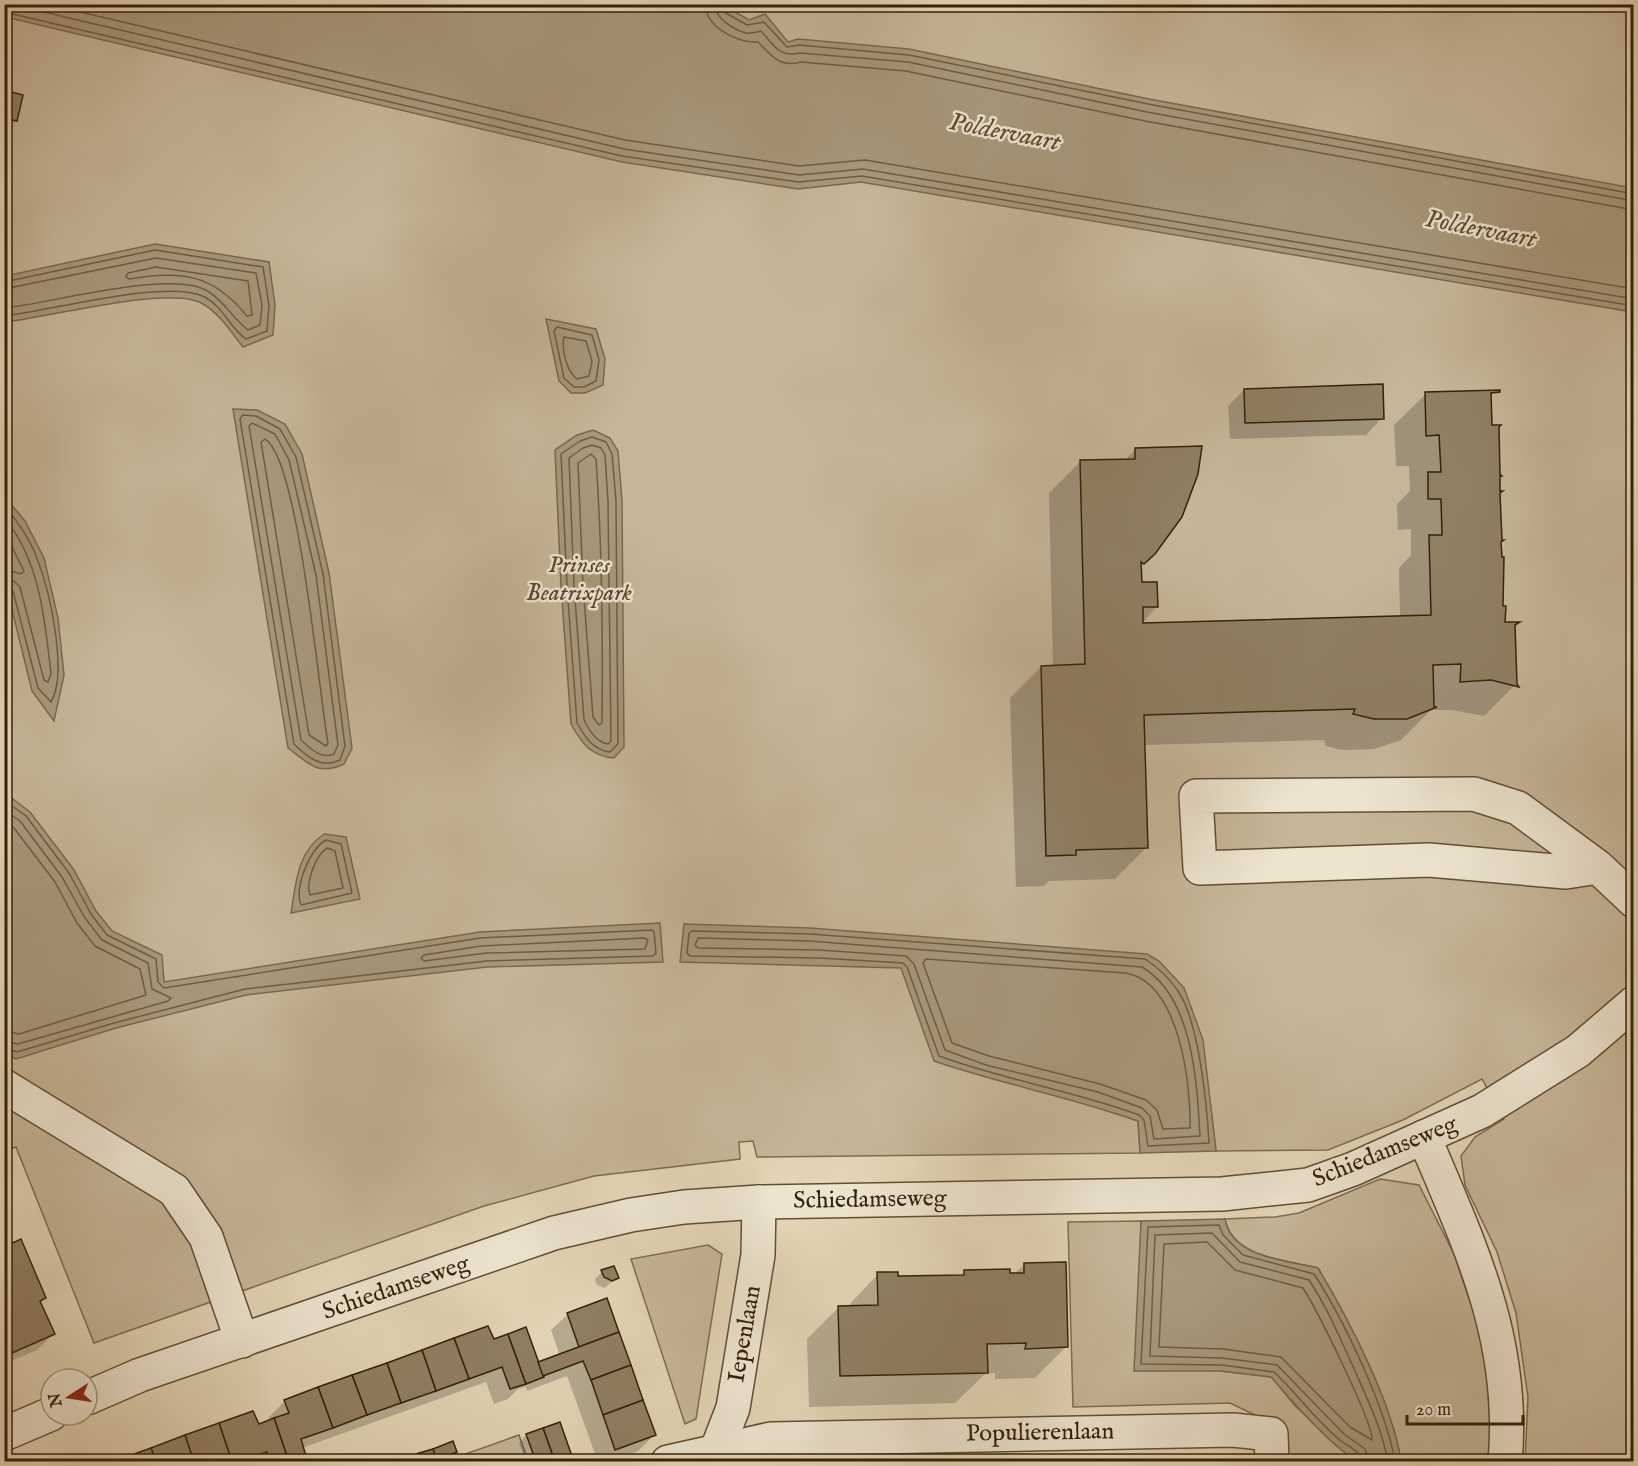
<svg xmlns="http://www.w3.org/2000/svg" width="1638" height="1466" viewBox="0 0 1638 1466" font-family="'IM FELL English',serif">
  <style>
    .green { fill: #c6b699; stroke: #7e6c52; stroke-width: 1.5 }
    .water { fill: #a8987c; stroke: #7a684e; stroke-width: 1.5 }
    .shadow { fill: #0003 }
    .lines { fill: none; stroke-linecap: round; stroke-linejoin: round }
    .shore { stroke: #6f5c43; stroke-width: 1.5 }
    .building { fill: #907f63; stroke: #36210a; stroke-width: 1.5 }
    .minor-casing { stroke: #614e35; stroke-width: 36 }
    .minor { stroke: #ede4d0; stroke-width: 33 }
    .labels { text-anchor: middle; dominant-baseline: central; stroke-width: 5; stroke-linejoin: round; paint-order: stroke }
    .park-label { font-size: 24px; font-style: italic; fill: #5a462e; stroke: #ede4d0 }
    .street-label { font-size: 24px; fill: #36210a; stroke: #ede4d0 }
    .water-label { font-size: 26px; font-style: italic; fill: #5e4b32; stroke: #ede4d0 }
  </style>
  <rect width="100%" height="100%" fill="#e3d5b6"/>
  <filter id="stains"><feTurbulence type="fractalNoise" baseFrequency=".00333" numOctaves="4"/><feColorMatrix values="0 0 0 0 .2 0 0 0 0 .09 0 0 0 0 .02 0 0 0 .5 -.17"/></filter>
  <radialGradient id="worn" r=".72"><stop offset=".6" stop-color="#630" stop-opacity="0"/><stop offset="1" stop-color="#630" stop-opacity=".3"/></radialGradient>
  <g class="green">
    <path d="M5,5H1633V1461H1525L1528,1397L1516,1313L1497,1252L1465,1185L1461,1156L1475,1137L1504,1119L1482,1079L1403,1120L1328,1150L1216,1151L1210,1102L1112,1112L1138,1121L1140,1153L757,1157L753,1141L739,1142L740,1159L594,1176L484,1206L94,1343L16,1147L5,1151Z"/>
    <path d="M1380,1179L1419,1185L1454,1254L1485,1346L1491,1439L1487,1461H1401C1391,1402 1349,1320 1318,1268C1286,1260 1232,1258 1225,1219L1275,1217L1299,1213Z"/>
    <path d="M1141,1221V1252L1221,1371L1272,1377L1295,1406L1359,1461H1287L1276,1425L1230,1403L1073,1407L1068,1222Z"/>
    <path d="M708,1245L722,1254L696,1419L685,1424L631,1259Z"/>
    <path d="M519,1435L528,1461H446Z"/>
  </g>
  <g class="water">
    <path d="M4,5H723L749,20L765,14L788,42L798,39L909,49L1149,99L1633,188V312L861,182L798,189L622,162L5,17Z"/>
    <path d="M155,244L269,262L275,305L273,335L243,347C231,332 220,314 203,304C171,284 47,318 5,322V276Z"/>
    <path d="M546,319L596,329L605,359L603,385L585,393H571L559,381Z"/>
    <path d="M233,409L257,410L285,424L302,454L329,573L352,748L344,764C318,776 309,764 288,748Z"/>
    <path d="M593,430L610,438L618,451L622,501L624,747L614,758C591,756 582,744 571,724L561,586L555,450L577,435Z"/>
    <path d="M4,496L25,521L44,558L58,618L64,675L54,721L32,691L5,581Z"/>
    <path d="M5,793L30,812L74,870L96,911L112,931L162,955L164,982L480,932L660,923L663,962L487,967L246,995L116,1028L16,1059L4,1053Z"/>
    <path d="M324,834L346,837L360,899L291,913C296,883 297,852 324,834Z"/>
    <path d="M684,924L810,928L1147,954L1159,961L1184,988L1203,1040L1216,1151L1140,1153L1138,1121C1071,1097 1001,1084 934,1061L901,968L680,962Z"/>
    <path d="M1225,1219C1232,1258 1286,1260 1318,1268C1349,1320 1392,1402 1401,1461C1390,1462 1370,1465 1359,1461C1335,1452 1289,1398 1271,1377L1221,1371H1134L1141,1221Z"/>
  </g>
  <g class="shadow">
    <path d="M4,92L22,96L15,121L4,131Z"/>
    <path d="M1244,390L1382,418L1366,435L1230,439L1228,406Z"/>
    <path d="M1426,394L1502,606L1515,685L1484,716L1452,710H1431L1401,740L1374,749L1342,750L1326,746L1324,740L1143,745L1146,848L1115,879L1049,881L1044,886L1016,887L1010,698L1041,667H1053L1049,493L1080,462L1125,460L1135,450L1164,541L1140,567V584L1157,606L1141,625L1400,617L1399,568L1411,555V529L1398,530L1397,504L1410,491L1409,466H1396L1394,425Z"/>
    <path d="M4,1249L45,1298L40,1303L53,1334L37,1350L4,1364Z"/>
    <path d="M1025,1264L1066,1347L1035,1378L995,1379V1373L985,1374L955,1403L809,1407L807,1339L839,1307H847L878,1274L897,1278L960,1276L965,1272L1014,1274Z"/>
    <path d="M602,1272L617,1278L604,1288L597,1285L595,1279Z"/>
    <path d="M568,1314L654,1435L638,1451L610,1462H598L567,1376L527,1391L526,1387L518,1389L508,1399L494,1404L486,1382L302,1448L304,1455L298,1462H116L253,1413L258,1426L270,1421L269,1417L285,1401L493,1341L537,1364L560,1356L551,1330Z"/>
    <path d="M526,1435L572,1462H526L519,1443Z"/>
    <path d="M452,1443L455,1452L442,1462H401Z"/>
  </g>
  <g class="lines">
    <g class="shore">
      <path d="M10,4L624,149L799,175L863,169L1634,299"/>
      <path d="M46,4L625,140L799,166L865,160L1634,289"/>
      <path d="M705,4C706,28 738,43 758,42C772,56 779,68 801,62L906,71L1145,121L1634,210"/>
      <path d="M714,4C715,18 734,30 746,33C751,34 757,32 761,31C774,45 779,58 800,53L908,62L1147,112L1634,201"/>
      <path d="M722,4L724,12L747,25L764,22L787,47L799,45L909,55L1148,104L1634,194"/>
      <path d="M4,12L622,156L798,182L862,176L1634,306"/>
      <path d="M156,267L248,281L252,315L247,316C212,273 182,271 129,279L126,277L128,273Z"/>
      <path d="M4,282L155,250L263,267L269,305L267,331L246,339C231,329 223,307 205,297C166,278 51,311 4,316"/>
      <path d="M4,289L156,258L256,273L262,305L260,325L248,330C234,320 225,302 209,292C174,268 49,304 4,308"/>
      <path d="M557,327L592,335L599,360L596,381L584,387H574L564,378L554,331Z"/>
      <path d="M564,337L586,341L592,361L589,376L577,379C567,372 561,349 564,337Z"/>
      <path d="M243,415L256,416L280,429L296,457L323,574L345,746L340,760C321,769 307,757 294,744L240,419Z"/>
      <path d="M252,423L275,434L289,460L316,575L338,745L334,754C321,760 310,748 301,740L249,426Z"/>
      <path d="M592,437L606,442L612,454L616,501L618,744L610,752C593,750 585,737 577,723L567,586L561,454L580,441Z"/>
      <path d="M265,439C299,459 319,695 328,743L326,746L309,735L261,442Z"/>
      <path d="M592,445L601,448L605,455L608,502L611,741L608,744C596,742 589,730 584,720L574,585L569,458L583,448Z"/>
      <path d="M591,454L596,459C602,546 603,635 602,723L599,725L593,717L583,585L578,463Z"/>
      <path d="M4,505C18,522 31,540 38,561C50,592 68,674 51,702L38,688L13,591L4,586"/>
      <path d="M4,517C40,561 45,620 51,674L48,682L44,680L20,587L14,581L4,578"/>
      <path d="M4,531L24,571L21,574L4,569"/>
      <path d="M4,800L26,816L69,873L91,914L107,935L156,959L158,982L164,988L480,938L652,930L654,932L656,953L653,956L487,961L245,989L114,1023L17,1052L4,1048"/>
      <path d="M4,810L20,821L62,877L85,918L102,940L148,963L152,989L171,998L168,1001L18,1044L4,1041"/>
      <path d="M4,821L14,828L55,882L77,923L95,946L140,969L146,995L19,1034L4,1031"/>
      <path d="M326,840L341,844L352,893L301,905C294,887 310,849 326,840Z"/>
      <path d="M327,848L335,851L343,888L310,895C305,883 316,855 327,848Z"/>
      <path d="M692,931L810,934L1145,959C1157,967 1170,979 1178,991C1199,1021 1207,1106 1209,1143L1148,1146L1144,1120L1139,1115C1074,1091 1005,1080 939,1056L907,967L903,963L819,958L690,956L687,953L689,933Z"/>
      <path d="M644,938L648,940L645,949L486,953L424,961L421,958L424,955L481,946Z"/>
      <path d="M698,938L809,941L1142,967C1193,997 1197,1082 1200,1136L1154,1139L1150,1116L1142,1108L1098,1092L986,1065L945,1050L914,964L906,956L819,950L698,948L695,945Z"/>
      <path d="M926,959L1125,973C1179,981 1191,1083 1190,1128L1163,1129L1157,1110L1146,1100L1100,1084L989,1056L952,1043L923,963Z"/>
      <path d="M1207,1242L1235,1270L1303,1288C1316,1308 1374,1424 1372,1440L1350,1427L1281,1357L1223,1349L1159,1347L1164,1244Z"/>
      <path d="M1363,1462C1361,1451 1347,1446 1340,1440C1315,1420 1297,1393 1274,1372L1222,1365L1141,1364L1148,1227L1219,1225L1223,1235L1243,1255L1314,1274C1344,1320 1386,1408 1395,1462"/>
      <path d="M1370,1462L1365,1449L1344,1434L1277,1365L1222,1358L1150,1356L1155,1235L1212,1233L1240,1262L1309,1280C1328,1309 1341,1340 1355,1371C1368,1401 1382,1429 1388,1462"/>
    </g>
  </g>
  <g class="building">
    <path d="M4,90L23,95L17,121L4,118Z"/>
    <path d="M1383,384L1384,419L1245,423L1244,389Z"/>
    <path d="M1500,390V392L1491,393L1492,425H1501L1499,427L1500,474L1502,476H1500V491H1503L1500,493L1502,540H1504L1501,542L1502,557H1504L1503,606H1506L1505,622H1520L1515,625L1517,684L1519,687L1491,680L1460,682L1461,664L1433,665L1434,707H1437L1407,719H1374L1353,714L1355,709L1144,715L1148,848L1076,850V855L1046,856L1041,666L1085,664L1080,460L1135,459V448L1202,446L1198,474L1182,517L1155,554L1144,564L1141,562L1142,582H1157L1158,607H1143V623L1431,615L1429,535H1442L1441,499H1428V472H1441L1439,435L1426,436L1425,392Z"/>
    <path d="M21,1239L46,1298L40,1301L55,1334L12,1353L4,1336V1247Z"/>
    <path d="M1066,1262L1068,1347L1025,1349L1026,1343L987,1344L988,1373L840,1376L838,1306L878,1305L877,1272H898V1276L964,1275V1270L1010,1269V1273H1024V1263Z"/>
    <path d="M614,1266L619,1278L612,1281L604,1277L601,1270Z"/>
    <path d="M607,1298L619,1332L579,1347L567,1313Z"/>
    <path d="M488,1326L494,1339L508,1334L526,1384L510,1389L502,1367L469,1379L454,1338Z"/>
    <path d="M526,1327L544,1377L526,1384L508,1334Z"/>
    <path d="M619,1332L631,1365L591,1380L583,1361L543,1376L538,1362Z"/>
    <path d="M454,1338L469,1379L436,1391L422,1350Z"/>
    <path d="M422,1350L436,1391L401,1403L387,1363Z"/>
    <path d="M387,1363L401,1403L367,1415L352,1375Z"/>
    <path d="M631,1365L643,1400L603,1415L591,1380Z"/>
    <path d="M352,1375L367,1415L333,1428L318,1387Z"/>
    <path d="M318,1387L333,1428L301,1439L306,1456L289,1462L274,1418L289,1413L284,1400Z"/>
    <path d="M643,1400L656,1435L615,1450L603,1415Z"/>
    <path d="M253,1411L259,1424L274,1418L289,1462H270L267,1452L232,1462L219,1423Z"/>
    <path d="M560,1422L574,1462H555L543,1428Z"/>
    <path d="M219,1423L232,1462H194L185,1435Z"/>
    <path d="M543,1428L555,1462H536L526,1434Z"/>
    <path d="M185,1435L194,1462H156L151,1448Z"/>
    <path d="M453,1441L457,1452L436,1460L433,1449Z"/>
    <path d="M151,1448L156,1462H118L117,1460Z"/>
    <path d="M433,1449L437,1462H422L419,1453Z"/>
    <path d="M419,1453L422,1462H407L406,1458Z"/>
  </g>
  <g class="lines">
    <defs>
      <g id="minor">
        <path d="M1598,867L1566,872L1429,860L1200,868L1196,796L1474,794L1518,808L1598,867L1634,901"/>
        <path d="M4,1086L174,1190L206,1237L242,1341"/>
        <path d="M1424,1137C1470,1246 1516,1340 1505,1462"/>
        <path d="M87,1398L140,1375L554,1233L631,1215L684,1207L759,1202L1222,1194L1308,1185L1353,1169L1482,1111L1578,1051L1634,1003"/>
        <path d="M4,1434L51,1414"/>
        <path d="M668,1462L771,1439L1233,1430L1271,1434L1272,1462"/>
        <path d="M712,1462L733,1408L758,1255L759,1202"/>
      </g>
    </defs>
    <use href="#minor" class="minor-casing"/>
    <use href="#minor" class="minor"/>
  </g>
  <g class="labels">
    <g class="park-label">
      <text x="579" y="565">Prinses<tspan x="579" dy="28">Beatrixpark</tspan></text>
    </g>
    <g class="street-label">
      <text transform="translate(1385 1152) rotate(-22)">Schiedamseweg</text>
      <text transform="translate(870 1200) rotate(-1)">Schiedamseweg</text>
      <text transform="translate(396 1288) rotate(-19)">Schiedamseweg</text>
      <text transform="translate(745 1334) rotate(-80)">Iepenlaan</text>
      <text transform="translate(1040 1433) rotate(-1)">Populierenlaan</text>
    </g>
    <g class="water-label">
      <text transform="translate(1005 132) rotate(11)">Poldervaart</text>
      <text transform="translate(1481 229) rotate(11)">Poldervaart</text>
    </g>
  </g>
  <rect width="1638" height="1466" fill="none" stroke="#e3d5b6" stroke-width="24"/>
  <rect x="6" y="6" width="1626" height="1454" fill="none" stroke="#36210a" stroke-width="3"/>
  <rect x="12" y="12" width="1614" height="1442" fill="none" stroke="#36210a" stroke-width="1.5"/>
  <g transform="translate(69 1397) rotate(258)"><circle r="28" fill="#ede4d0" stroke="#a49681" stroke-width="1.5"/>
  <path d="M0-4.5L10 22L0 15L-10 22Z" fill="#8f2418"/>
  <text y="-9" font-size="16" font-weight="bold" text-anchor="middle" fill="#36210a">N</text>
  </g>
  <path d="M1407 1415v9h116v-9" fill="none" stroke="#36210a" stroke-width="3"/>
  <text x="1416" y="1415" font-size="18" fill="#36210a" stroke="#ede4d0" stroke-width="4.5" paint-order="stroke">20 m</text>
  <rect width="100%" height="100%" filter="url(#stains)"/>
  <rect width="100%" height="100%" fill="url(#worn)"/>
</svg>
